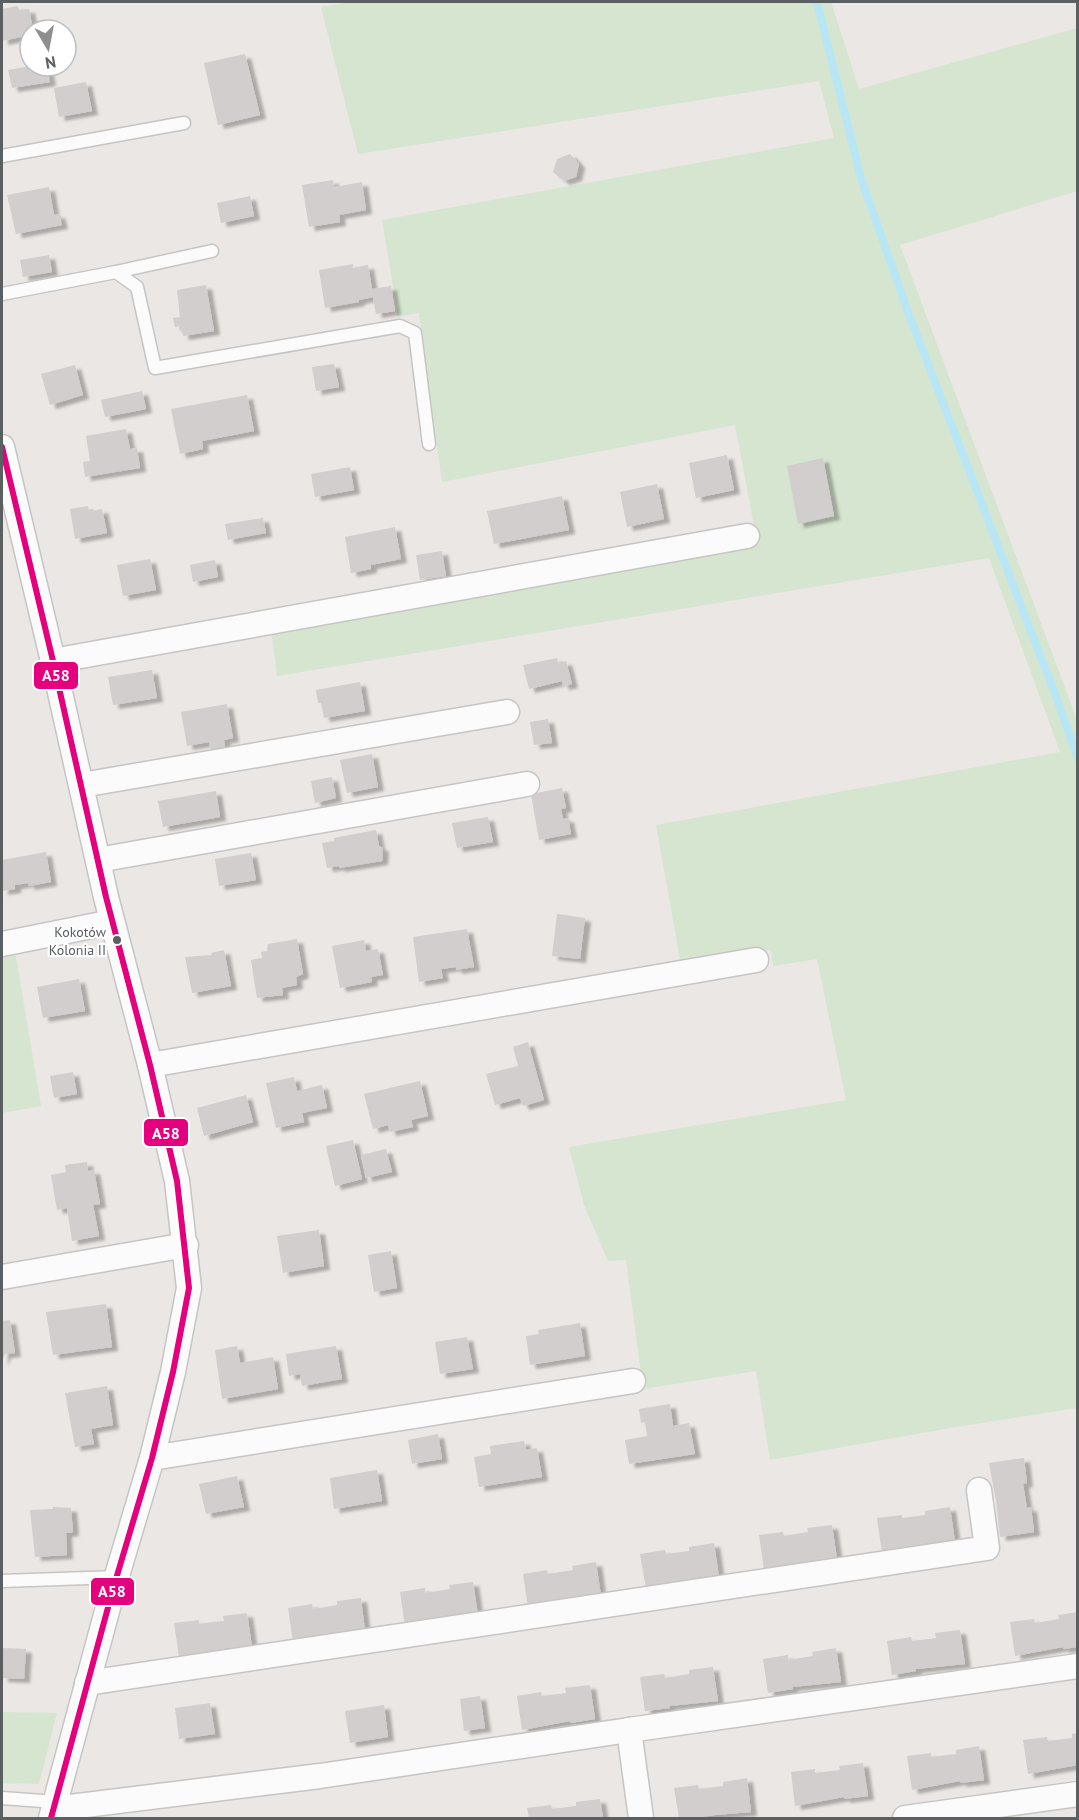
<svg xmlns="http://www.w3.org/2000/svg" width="1079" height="1820" viewBox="0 0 1079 1820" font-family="'PT Sans',sans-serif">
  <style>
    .green { fill: #d6e5cf }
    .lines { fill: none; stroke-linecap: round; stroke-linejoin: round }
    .stream { stroke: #b8e6f5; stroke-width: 8 }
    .building { fill: #d1cecd; filter: url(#shadow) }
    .lane-casing { stroke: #c6c5c4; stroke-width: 15 }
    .street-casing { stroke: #c6c5c4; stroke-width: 27 }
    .lane { stroke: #fcfbfb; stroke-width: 12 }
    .street { stroke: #fcfbfb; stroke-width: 24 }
    .bus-1-casing { stroke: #fff; stroke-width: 10 }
    .bus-1 { stroke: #e5007d; stroke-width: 6 }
    .bus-dot { fill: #5a5f62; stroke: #fff; stroke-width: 2 }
    .labels { text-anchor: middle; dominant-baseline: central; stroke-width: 4.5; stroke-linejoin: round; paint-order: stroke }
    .bus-label { font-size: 14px; fill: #5a5f62; stroke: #fff; text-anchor: end }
    .line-badge { stroke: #fff; stroke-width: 2 }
    .badge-label { font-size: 16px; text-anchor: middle; font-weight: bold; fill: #fff }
  </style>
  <defs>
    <filter id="shadow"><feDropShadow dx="6" dy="4" stdDeviation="1.5" flood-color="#0004"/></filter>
  </defs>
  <rect width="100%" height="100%" fill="#eae7e4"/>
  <g class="green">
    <path d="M352,2H831L859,89L1077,28V191L900,245L1077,720V1408L956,1427L770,1460L756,1371L643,1389L626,1260L608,1261L584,1205L569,1147L846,1100L817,959L773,966L771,950L681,965L656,825L1060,752L989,558L277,676L271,630L755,531L735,425L442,482L419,313L398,316L382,220L834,138L819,81L358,154L321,7Z"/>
    <path d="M15,951L41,1106L2,1113V953Z"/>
    <path d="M2,1712L57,1713L39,1784L2,1783Z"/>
  </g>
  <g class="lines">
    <path class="stream" d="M817,2L861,178L908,312L1057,699L1078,759"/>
  </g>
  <g class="building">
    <path d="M18,6L19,10L29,9L33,30H30V35L2,41V9Z"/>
    <path d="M245,54L260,115L218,125L204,63Z"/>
    <path d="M31,66H47L50,82L12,88L8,70Z"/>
    <path d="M86,82L92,111L59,117L54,88Z"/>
    <path d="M570,154L579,164L576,177L564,181L553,172L557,159Z"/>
    <path d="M333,180L334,187L362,182L366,210L339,215L340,222L309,227L302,185Z"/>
    <path d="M49,187L54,215L59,214L62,225L16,234L7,195Z"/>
    <path d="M250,196L254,216L221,223L217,203Z"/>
    <path d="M49,255L52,272L23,277L20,260Z"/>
    <path d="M353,264V268L368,265L372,289L391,286L395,311L376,314L373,297L359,300V302L325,308L319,270Z"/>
    <path d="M206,285L214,331L183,336L181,326L175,327L173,318L180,317L177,290Z"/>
    <path d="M334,364L339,387L316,391L312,367Z"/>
    <path d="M75,365L83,395L50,405L41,374Z"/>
    <path d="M142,391L146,409L105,417L101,400Z"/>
    <path d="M247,395L254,431L202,441L203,449L180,454L171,409Z"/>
    <path d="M126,429L130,449L137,448L140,468L85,477L83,462L90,461L86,436Z"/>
    <path d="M727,455L734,490L696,498L689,463Z"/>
    <path d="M823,458L834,516L798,524L787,466Z"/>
    <path d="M350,467L354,490L315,497L311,474Z"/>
    <path d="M657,484L664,519L627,527L620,492Z"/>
    <path d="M562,496L569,530L494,544L487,511Z"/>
    <path d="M88,506L89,512L102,509L107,533L75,539L70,509Z"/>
    <path d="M263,518L266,533L228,540L225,524Z"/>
    <path d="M395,527L401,559L371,565V569L351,573L345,537Z"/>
    <path d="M442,551L446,576L420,580L416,555Z"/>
    <path d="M150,559L156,590L123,596L117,565Z"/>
    <path d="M215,560L218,577L193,582L190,565Z"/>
    <path d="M557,658L558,663L566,661L572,684L563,686L562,681L529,689L523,665Z"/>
    <path d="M152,670L157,698L113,705L108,677Z"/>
    <path d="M360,682L365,711L324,718L321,703H318L316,690Z"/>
    <path d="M227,704L233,738L224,740L225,748L211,751L209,742L187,746L181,712Z"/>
    <path d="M548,719L552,743L534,745L530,722Z"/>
    <path d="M372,754L378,787L347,793L340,760Z"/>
    <path d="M332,777L336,798L315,803L311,781Z"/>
    <path d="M562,788L566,808L561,809L563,819L568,818L571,834L539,840L531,794Z"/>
    <path d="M216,791L220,817L163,827L158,801Z"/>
    <path d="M488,817L493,842L457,848L452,823Z"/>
    <path d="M376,830L379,846L383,848L382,861L339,868V866L327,868L322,843L334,841V838Z"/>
    <path d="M46,852L51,882L29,886L28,883L15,885V889L2,891V860Z"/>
    <path d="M251,853L256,880L219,886L215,859Z"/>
    <path d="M557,914L585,918L580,959L552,956Z"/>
    <path d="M467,929L474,967L456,970V967L441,969L443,978L419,982L413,937Z"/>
    <path d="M297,939L303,974L296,977L297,985L282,988L283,995L257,998L251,960L262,958L261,952L267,951L268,944Z"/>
    <path d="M364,940L366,951L378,949L383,975L371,977L372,982L340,988L332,946Z"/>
    <path d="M224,950L231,986L192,993L185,957L212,955L211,953Z"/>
    <path d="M79,979L85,1011L43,1018L37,987Z"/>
    <path d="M528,1042L544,1100L523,1106L520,1098L495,1105L486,1074L518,1066L513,1047Z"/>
    <path d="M73,1072L77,1094L54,1098L50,1076Z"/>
    <path d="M294,1077L297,1091L322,1085L327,1108L302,1113L304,1122L276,1128L266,1083Z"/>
    <path d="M420,1081L428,1116L411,1120L413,1127L390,1132L388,1125L373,1129L364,1094Z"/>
    <path d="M246,1095L253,1122L204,1136L197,1108Z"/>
    <path d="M353,1140L362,1179L335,1186L326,1146Z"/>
    <path d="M386,1149L392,1172L366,1178L361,1155Z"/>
    <path d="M87,1162L88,1171L94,1170L100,1204L93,1205L99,1236L72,1241L67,1208L57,1210L51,1175L66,1172L65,1165Z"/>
    <path d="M319,1230L324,1266L283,1273L277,1236Z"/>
    <path d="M391,1251L397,1288L374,1292L368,1255Z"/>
    <path d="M106,1304L112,1347L53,1355L46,1312Z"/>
    <path d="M10,1320L15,1353L5,1354L2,1362V1321Z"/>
    <path d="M580,1323L585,1356L530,1365L526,1336L539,1334L538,1330Z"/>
    <path d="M467,1337L473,1369L440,1374L435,1342Z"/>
    <path d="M237,1346L240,1363L273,1357L278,1389L222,1399L215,1350Z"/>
    <path d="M336,1346L342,1379L302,1386L300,1374L289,1376L286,1354Z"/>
    <path d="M107,1386L113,1425L91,1429L94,1444L75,1447L65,1393Z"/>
    <path d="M670,1404L673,1426L689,1423L695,1454L629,1464L625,1440L647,1436L645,1422L641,1423L639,1409Z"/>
    <path d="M438,1434L442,1459L412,1464L408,1440Z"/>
    <path d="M524,1441L526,1450L537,1448L542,1477L479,1487L474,1457L491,1454L490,1446Z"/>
    <path d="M1024,1458L1027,1483L1023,1484L1027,1508L1031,1507L1034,1532L1000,1537L996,1501L989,1463Z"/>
    <path d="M377,1470L382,1501L334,1509L330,1478Z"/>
    <path d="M237,1476L244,1507L206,1514L199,1484Z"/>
    <path d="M53,1507L71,1508L73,1532L66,1533L67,1555L35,1557L30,1510L53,1509Z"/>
    <path d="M950,1507L955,1542L930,1545V1544L882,1553L877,1518L902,1515V1518L925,1515V1511Z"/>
    <path d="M832,1525L837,1559L764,1570L759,1535L783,1532L784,1536L808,1532L807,1528Z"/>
    <path d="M714,1543L719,1577L670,1583L671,1585L646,1589L640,1554L665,1550L666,1554L689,1551V1547Z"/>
    <path d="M596,1562L601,1596L528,1607L523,1574L547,1570L548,1574L573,1570L572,1566Z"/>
    <path d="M473,1582L478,1615L405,1626L400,1592L425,1588V1593L450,1589L449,1585Z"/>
    <path d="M361,1598L365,1631L317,1636V1638L293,1642L288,1608L312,1604L313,1609L337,1605V1601Z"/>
    <path d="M1078,1612V1647L1063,1649V1647L1015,1656L1010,1622L1034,1619L1035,1623L1059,1619L1058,1615Z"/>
    <path d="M247,1613L252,1647L228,1650V1648L179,1657L174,1623L199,1620V1624L212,1622L224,1621L223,1616Z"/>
    <path d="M960,1630L965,1664L916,1669V1671L892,1675L887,1641L911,1637L912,1641L936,1638L935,1633Z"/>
    <path d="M2,1648L26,1649L24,1679L2,1678Z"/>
    <path d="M836,1648L841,1682L792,1687L793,1689L768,1693L763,1659L788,1655V1660L813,1656L812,1652Z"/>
    <path d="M713,1667L718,1701L669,1706L670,1708L645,1711L640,1677L664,1674L665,1678L689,1674V1670Z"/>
    <path d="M590,1685L595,1719L570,1723V1721L522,1730L517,1696L541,1692L542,1696L566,1693L565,1688Z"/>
    <path d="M480,1696L485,1728L464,1731L460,1699Z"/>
    <path d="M210,1703L215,1734L179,1739L175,1708Z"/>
    <path d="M384,1705L388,1737L350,1743L345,1711Z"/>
    <path d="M1078,1733V1765L1028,1774L1023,1740L1047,1737L1048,1741L1072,1738V1734Z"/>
    <path d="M979,1746L984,1780L961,1783L960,1781L912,1790L907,1756L931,1753V1757L956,1754V1750Z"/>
    <path d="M863,1763L868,1796L844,1799V1797L795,1806L791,1772L815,1769V1773L840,1770L839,1766Z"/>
    <path d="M747,1778L751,1812L715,1815L702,1817L703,1818H679L674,1788L698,1785L699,1789L723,1786V1782Z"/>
    <path d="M600,1799L603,1818H529L527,1808L551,1805L552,1809L576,1806V1802Z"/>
  </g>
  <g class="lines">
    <defs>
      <g id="lane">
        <path d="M2,156L184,123"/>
        <path d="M116,272L212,251"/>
        <path d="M2,294L116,272L137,287L155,368L400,326L415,333L429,444"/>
        <path d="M2,1581L117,1577"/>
        <path d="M2,1798L56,1802"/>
      </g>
      <g id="street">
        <path d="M2,447L53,661L106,897L150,1065L177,1181L189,1288L173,1372L152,1458L113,1589L51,1818"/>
        <path d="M53,661L747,536"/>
        <path d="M82,785L507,712"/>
        <path d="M98,860L527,784"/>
        <path d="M2,944L112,922"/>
        <path d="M150,1065L756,960"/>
        <path d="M2,1277L186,1245"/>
        <path d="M152,1458L633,1381"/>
        <path d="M87,1683L987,1548L979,1490"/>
        <path d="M54,1809L320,1776L629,1730"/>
        <path d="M641,1818L629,1730L1078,1666"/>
        <path d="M905,1818L1078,1794"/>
      </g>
    </defs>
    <use href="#lane" class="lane-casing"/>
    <use href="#street" class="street-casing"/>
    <use href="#lane" class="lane"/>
    <use href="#street" class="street"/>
    <defs>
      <path id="bus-1" d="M2,447L53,661L106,897L150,1065L177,1181L189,1288L173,1372L152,1458L113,1589L51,1818"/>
    </defs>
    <use href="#bus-1" class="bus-1-casing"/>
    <use href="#bus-1" class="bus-1"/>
  </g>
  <circle class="bus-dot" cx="117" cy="940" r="5"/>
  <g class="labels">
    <g class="bus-label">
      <text x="106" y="932">Kokotów<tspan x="106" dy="18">Kolonia II</tspan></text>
    </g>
  </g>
  <g class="line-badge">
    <rect x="33" y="661" width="46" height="29" rx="6" fill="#e5007d"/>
    <rect x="143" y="1118" width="46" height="29" rx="6" fill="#e5007d"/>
    <rect x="90" y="1577" width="45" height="29" rx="6" fill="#e5007d"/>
  </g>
  <g class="badge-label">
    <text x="56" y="681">A58</text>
    <text x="166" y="1139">A58</text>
    <text x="112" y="1597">A58</text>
  </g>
  <rect width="1079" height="1820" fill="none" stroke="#5a5f62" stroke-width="6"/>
  <g transform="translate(48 48) rotate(170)"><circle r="28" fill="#ffffff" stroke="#bdbfc0" stroke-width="1.5"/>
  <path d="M0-4.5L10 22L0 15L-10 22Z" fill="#8c8f90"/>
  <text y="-9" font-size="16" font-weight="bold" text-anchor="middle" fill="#5a5f62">N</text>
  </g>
</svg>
